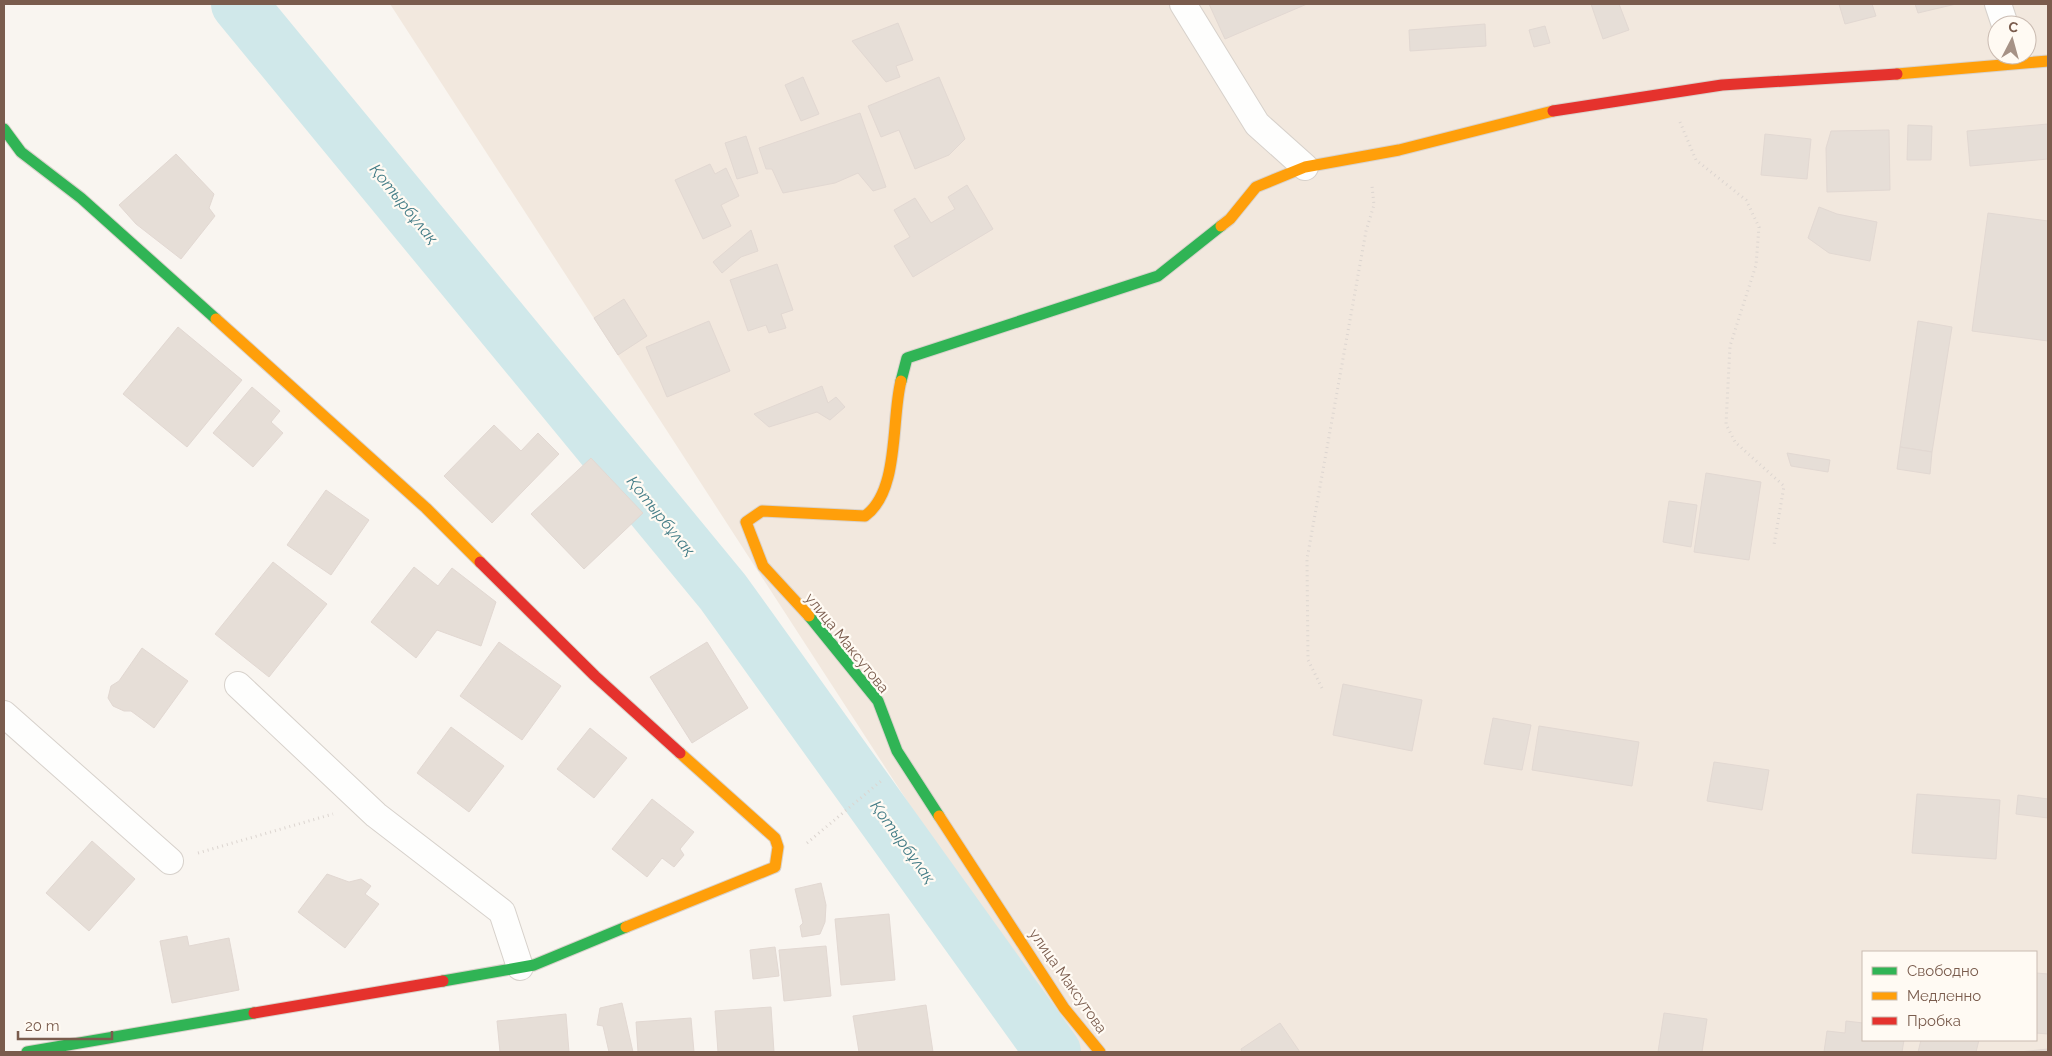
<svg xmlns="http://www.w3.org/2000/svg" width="2052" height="1056" viewBox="0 0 2052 1056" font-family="Raleway,sans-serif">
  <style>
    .residential { fill: #f2e8de; fill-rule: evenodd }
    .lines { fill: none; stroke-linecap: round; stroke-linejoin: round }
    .river { stroke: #d0e8ea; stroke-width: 56 }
    .building { fill: #e6ded7; stroke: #e2d8d2 }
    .street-casing { stroke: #d7d1cb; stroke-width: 28 }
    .fast-casing { stroke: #d9d2cb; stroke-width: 13 }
    .slow-casing { stroke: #d9d2cb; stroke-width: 13 }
    .jam-casing { stroke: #d9d2cb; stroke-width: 13 }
    .path { stroke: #dcd5d0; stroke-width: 3; stroke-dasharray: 1 4; stroke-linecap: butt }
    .street { stroke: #fefefd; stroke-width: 26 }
    .fast { stroke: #30b455; stroke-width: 11 }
    .slow { stroke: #ff9f0a; stroke-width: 11 }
    .jam { stroke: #e5322d; stroke-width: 11 }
    .labels { text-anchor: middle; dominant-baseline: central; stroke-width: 4.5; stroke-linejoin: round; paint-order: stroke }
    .street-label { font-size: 15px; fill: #7a5c4d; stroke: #fffaf3 }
    .water-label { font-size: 16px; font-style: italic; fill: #437c86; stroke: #fffaf3 }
  </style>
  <rect width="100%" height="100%" fill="#f9f5f0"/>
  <path class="residential" d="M390,4H2048V1052H1070ZM1997,25H2027V55H1997ZM1863,952H2036V1040H1863Z"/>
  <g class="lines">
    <path class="river" d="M239,4L723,592L1053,1052"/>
  </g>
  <g class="building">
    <path d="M1209,4H1307L1225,39Z"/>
    <path d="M1591,4H1619L1629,30L1603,39Z"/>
    <path d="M1839,4H1872L1876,16L1845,24Z"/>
    <path d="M1915,4H1956L1918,13Z"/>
    <path d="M898,23L913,60L896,66L900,77L886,82L852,41Z"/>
    <path d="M1485,24L1486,46L1410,51L1409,30Z"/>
    <path d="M1545,26L1550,43L1534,47L1529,30Z"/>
    <path d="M803,77L819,114L801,121L785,85Z"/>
    <path d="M939,77L965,139L949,155L915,169L899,130L881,137L868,106Z"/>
    <path d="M860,113L886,187L873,191L858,173L835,183L783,193L772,169H766L759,148Z"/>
    <path d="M2048,124V159L1970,166L1967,131Z"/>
    <path d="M1908,125L1932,126L1931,160H1907Z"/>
    <path d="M1889,130L1890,190L1827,192L1826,148L1831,131Z"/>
    <path d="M1765,134L1811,139L1807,179L1761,175Z"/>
    <path d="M746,136L758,173L737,179L725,143Z"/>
    <path d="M176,154L214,194L209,208L215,216L181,259L136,224L119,205Z"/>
    <path d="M710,164L715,174L726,168L739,196L721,205L731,226L703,239L675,180Z"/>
    <path d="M967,185L993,229L913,277L894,246L910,237L894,210L915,198L931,223L955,209L948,197Z"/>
    <path d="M1819,207L1837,214L1877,222L1870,261L1829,253L1808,238Z"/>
    <path d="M1988,213L2048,221V341L1972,331Z"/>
    <path d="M751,230L758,251L741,257L722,273L713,262Z"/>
    <path d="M777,264L793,310L781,314L786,328L769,333L766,325L748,331L730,280Z"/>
    <path d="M624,299L647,336L618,355L594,318Z"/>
    <path d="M709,321L730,371L667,397L646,347Z"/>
    <path d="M1918,321L1952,327L1932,452L1900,447Z"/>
    <path d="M178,327L242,380L187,447L123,394Z"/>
    <path d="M822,386L828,403L836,397L845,407L830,420L817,412L769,427L754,414Z"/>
    <path d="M252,387L280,411L271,422L283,433L253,467L213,433Z"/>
    <path d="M494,425L521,451L538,433L559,454L492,523L444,476Z"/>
    <path d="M1900,447L1932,452L1930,474L1897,469Z"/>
    <path d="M1787,453L1830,460L1828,472L1791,466Z"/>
    <path d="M591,458L643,513L584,569L531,514Z"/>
    <path d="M1706,473L1761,482L1749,560L1694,552Z"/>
    <path d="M326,490L369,520L331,575L287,545Z"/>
    <path d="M1669,501L1697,505L1691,547L1663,542Z"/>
    <path d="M273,562L327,604L269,677L215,634Z"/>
    <path d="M414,567L438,586L452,568L496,602L481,646L437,630L416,658L371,622Z"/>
    <path d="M499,642L561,686L522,740L460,696Z"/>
    <path d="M707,642L748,708L692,743L650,677Z"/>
    <path d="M142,648L188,681L154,728L131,711H124L113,706L108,698L111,686L119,681Z"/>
    <path d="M1343,684L1422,700L1412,751L1333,735Z"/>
    <path d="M1493,718L1531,725L1522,770L1484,764Z"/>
    <path d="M1539,726L1639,742L1632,786L1532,770Z"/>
    <path d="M451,727L504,766L469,812L417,773Z"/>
    <path d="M590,728L627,758L594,798L557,769Z"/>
    <path d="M1714,762L1769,770L1762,810L1707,801Z"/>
    <path d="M1917,794L2000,800L1996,859L1912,853Z"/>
    <path d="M2018,795L2048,799V818L2016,814Z"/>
    <path d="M652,799L694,832L680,849L684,855L674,867L662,858L647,877L612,849Z"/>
    <path d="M92,841L135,879L89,931L46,893Z"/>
    <path d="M327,874L349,882L361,879L371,886L365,894L379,904L345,948L298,912Z"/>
    <path d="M821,883L826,905L825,922L820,934L802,937L800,926L803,923L795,889Z"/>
    <path d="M889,914L895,980L841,985L835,919Z"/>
    <path d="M187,936L189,946L229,938L239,990L172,1003L160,941Z"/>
    <path d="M826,946L831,996L784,1001L779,950Z"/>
    <path d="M775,947L779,976L753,979L750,950Z"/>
    <path d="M2036,973L2048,974V1034L2036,1033Z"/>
    <path d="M622,1003L633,1052H609L603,1026L597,1025L600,1008Z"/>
    <path d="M926,1005L933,1052H859L853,1016Z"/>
    <path d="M771,1007L774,1052H718L715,1011Z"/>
    <path d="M1664,1013L1707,1019L1702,1052H1658Z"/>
    <path d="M566,1014L569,1052H500L497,1021Z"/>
    <path d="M691,1018L694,1052H638L636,1022Z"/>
    <path d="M1846,1021L1863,1023V1040H1904L1902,1052H1824L1827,1031L1845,1033Z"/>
    <path d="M1280,1023L1300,1052H1242L1241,1049Z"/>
    <path d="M1921,1040H1979L1976,1052H1918Z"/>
    <path d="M2048,1049V1052H2019Z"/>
  </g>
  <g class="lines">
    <defs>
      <g id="street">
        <path d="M1183,4L1257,124L1305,167"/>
        <path d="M1998,4L2005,25"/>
        <path d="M238,685L376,815L502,912L520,967"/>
        <path d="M4,714L170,861"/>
      </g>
      <g id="fast">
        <path d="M4,129L21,152L81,198L216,319"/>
        <path d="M901,381L907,358L1158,276L1221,226"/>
        <path d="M809,616L878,701L897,751L939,816"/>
        <path d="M443,981L534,965L626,927"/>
        <path d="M27,1052L254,1013"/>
      </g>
      <g id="slow">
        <path d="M1897,74L2048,61"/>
        <path d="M1221,226L1230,219L1256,187L1305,167L1399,150L1553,111"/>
        <path d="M216,319L426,508L480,562"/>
        <path d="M809,616L763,566L746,522L762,511L865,516C900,491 891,419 901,381"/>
        <path d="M939,816L1064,1008L1100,1052"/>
        <path d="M626,927L775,867L778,847L775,838L680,753"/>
      </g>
      <g id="jam">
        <path d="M1553,111L1722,85L1897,74"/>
        <path d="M480,562L595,676L680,753"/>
        <path d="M254,1013L443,981"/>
      </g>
    </defs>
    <use href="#street" class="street-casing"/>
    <use href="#fast" class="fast-casing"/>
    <use href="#slow" class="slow-casing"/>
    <use href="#jam" class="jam-casing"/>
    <g class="path">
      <path d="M1680,122L1696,160L1746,200L1759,227L1756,265L1730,346L1726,424L1735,442L1784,486L1774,545"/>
      <path d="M1322,688L1308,660L1307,559L1366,231L1374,205L1372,186"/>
      <path d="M807,843L881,781"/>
      <path d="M198,853L333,814"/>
    </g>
    <use href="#street" class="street"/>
    <use href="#fast" class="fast"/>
    <use href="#slow" class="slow"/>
    <use href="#jam" class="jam"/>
  </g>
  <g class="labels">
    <g class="street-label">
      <text transform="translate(847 643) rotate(51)">улица Максутова</text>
      <text transform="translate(1068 981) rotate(55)">улица Максутова</text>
    </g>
    <g class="water-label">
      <text transform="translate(404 204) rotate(51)">Қотырбұлақ</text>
      <text transform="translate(661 516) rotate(51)">Қотырбұлақ</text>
      <text transform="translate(903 842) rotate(54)">Қотырбұлақ</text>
    </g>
  </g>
  <rect width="2052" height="1056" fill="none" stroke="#7a5c4d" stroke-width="10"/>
  <rect x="1862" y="951" width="175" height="90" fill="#fffaf3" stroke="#cabbb1"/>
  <rect x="1872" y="967" width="25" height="8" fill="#30b455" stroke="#cabbb1"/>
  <text x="1907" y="976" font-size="15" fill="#7a5c4d">Свободно</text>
  <rect x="1872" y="992" width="25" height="8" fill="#ff9f0a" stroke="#cabbb1"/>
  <text x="1907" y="1001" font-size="15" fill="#7a5c4d">Медленно</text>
  <rect x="1872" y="1017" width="25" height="8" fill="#e5322d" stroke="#cabbb1"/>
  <text x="1907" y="1026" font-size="15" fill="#7a5c4d">Пробка</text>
  <g transform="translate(2012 40) rotate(6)"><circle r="24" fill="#fffaf3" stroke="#cabbb1"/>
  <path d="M0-4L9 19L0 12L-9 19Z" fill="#a69286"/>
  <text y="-8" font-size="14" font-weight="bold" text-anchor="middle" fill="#7a5c4d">С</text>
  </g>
  <path d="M18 1031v8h94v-8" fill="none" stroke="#7a5c4d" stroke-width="2.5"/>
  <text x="25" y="1031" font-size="15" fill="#7a5c4d" stroke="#fffaf3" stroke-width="4" paint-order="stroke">20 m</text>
</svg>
